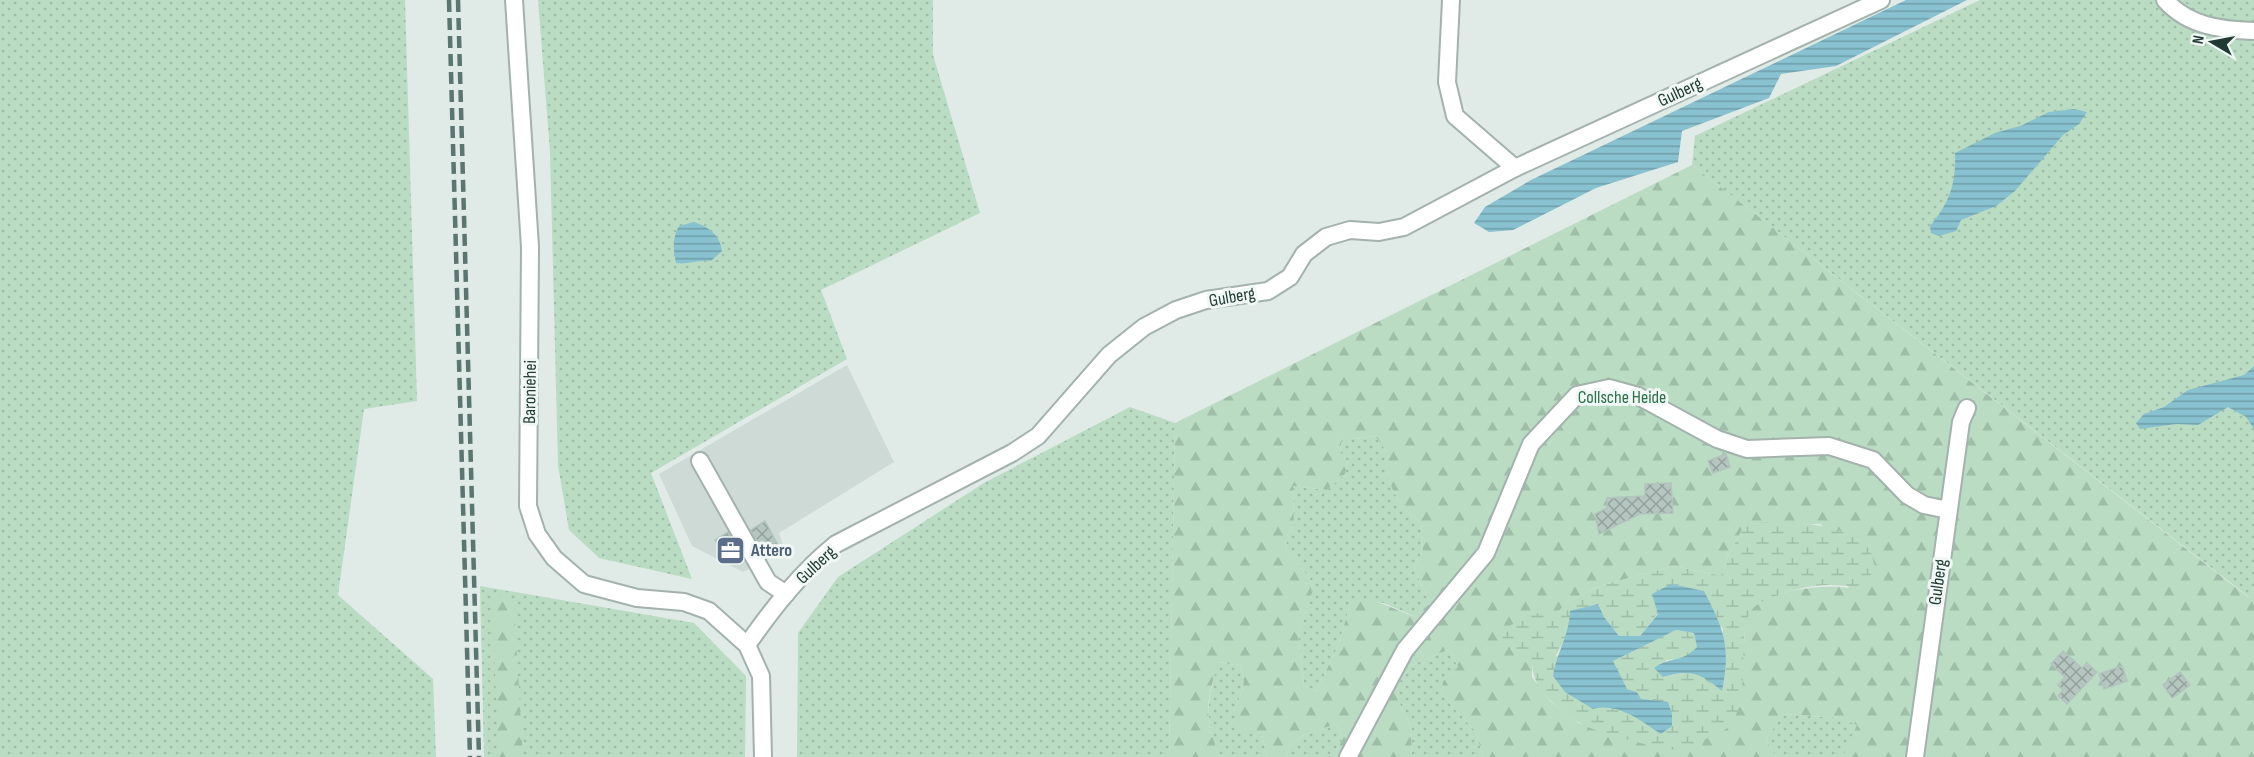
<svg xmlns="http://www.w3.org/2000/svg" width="2254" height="757" viewBox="0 0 2254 757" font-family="'Sofia Sans Condensed',sans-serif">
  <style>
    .built { fill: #cedad5 }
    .grass { fill: url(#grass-dots) }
    .forest { fill: url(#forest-firs); fill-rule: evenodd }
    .wetland { fill: url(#wetland-marsh); fill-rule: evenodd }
    .water { fill: url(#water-rules) }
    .building { fill: url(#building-cross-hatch); stroke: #b2c4bd; stroke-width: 1.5 }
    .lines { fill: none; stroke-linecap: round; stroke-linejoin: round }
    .minor-casing { stroke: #a3b2ad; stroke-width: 20 }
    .minor { stroke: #fff; stroke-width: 16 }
    .rail { stroke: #5b7670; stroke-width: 4.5; stroke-dasharray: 12 6; stroke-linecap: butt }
    .labels { text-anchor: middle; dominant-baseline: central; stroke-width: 6; stroke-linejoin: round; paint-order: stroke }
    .street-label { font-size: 18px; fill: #213a34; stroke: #f0f7f4 }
    .park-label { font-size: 18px; fill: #2c7049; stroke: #f0f7f4 }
    .service-label { font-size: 18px; font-weight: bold; fill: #4e5e75; stroke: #f0f7f4; text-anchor: start }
  </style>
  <defs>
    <pattern id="grass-dots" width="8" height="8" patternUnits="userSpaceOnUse" patternTransform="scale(1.5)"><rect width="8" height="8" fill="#b9dcc3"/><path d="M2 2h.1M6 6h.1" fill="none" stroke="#9fbea8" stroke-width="1.8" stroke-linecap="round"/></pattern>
    <pattern id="forest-firs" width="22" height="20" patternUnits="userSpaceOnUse" patternTransform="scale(1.5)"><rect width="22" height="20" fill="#b9dcc3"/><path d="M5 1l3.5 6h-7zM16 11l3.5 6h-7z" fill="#9fbea8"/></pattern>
    <pattern id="wetland-marsh" width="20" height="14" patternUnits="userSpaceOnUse" patternTransform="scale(1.5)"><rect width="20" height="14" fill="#b9dcc3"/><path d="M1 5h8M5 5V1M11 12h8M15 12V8" fill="none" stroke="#9fbea8"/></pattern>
    <pattern id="water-rules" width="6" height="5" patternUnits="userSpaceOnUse" patternTransform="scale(1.5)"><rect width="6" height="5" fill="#88c1cf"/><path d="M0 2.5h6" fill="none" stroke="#6f9ea9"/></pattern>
    <pattern id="building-cross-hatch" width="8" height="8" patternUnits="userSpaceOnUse" patternTransform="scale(1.5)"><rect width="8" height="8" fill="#b5c5bf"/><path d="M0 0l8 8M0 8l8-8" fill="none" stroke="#93a19c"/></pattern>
  </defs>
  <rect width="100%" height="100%" fill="#e0eae6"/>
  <path class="built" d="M847,365L894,462L779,533L785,551L743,572L692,546L659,474Z"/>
  <g class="grass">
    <path d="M0,0H405L417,401L364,409L338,595L433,679L436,757H0Z"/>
    <path d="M538,0H933V55L980,213L821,290L847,359L651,473L692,579L599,558L569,530L558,465L550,151Z"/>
    <path d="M1980,0H2162L2174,11L2254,31V592L2249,597L1692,165L1695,136Z"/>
    <path d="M2175,0H2254V23L2201,16Z"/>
    <path d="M1130,407L1175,423L1169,757H797L798,633L838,577L984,483Z"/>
    <path d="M1342,435L1354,439L1375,436L1388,453C1382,480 1399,507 1421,523L1423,549L1414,568L1430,603L1416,617L1384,603L1351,601L1338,646L1316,692L1304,686L1298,636L1312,593L1310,578L1287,553L1286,537L1294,526L1293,486L1327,490L1345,474L1348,462L1340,452Z"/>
    <path d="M480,586L694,623L746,676L745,757H484Z"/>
    <path d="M1449,649L1458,667L1443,681L1441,693L1476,732L1483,757H1412L1411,727L1393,690L1412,665Z"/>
    <path d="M1218,662L1240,666C1248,683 1241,696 1233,712L1262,734L1267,757H1220C1203,715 1207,705 1218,662Z"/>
    <path d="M1782,714L1841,718L1858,725L1843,757H1776L1766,740Z"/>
    <path d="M1336,724L1343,738L1338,748L1328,757H1286L1290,745L1306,734Z"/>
  </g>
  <g class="forest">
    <path d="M1692,165L2248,597L2254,592V757H1843L1857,725L1841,718L1783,714L1766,740L1776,757H1483L1476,732L1441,693L1443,681L1458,667L1449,649L1412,665L1393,690L1411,727L1412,757H1328L1338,748L1343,738L1336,724L1306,734L1290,745L1286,757H1267L1262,734H1241L1233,712C1241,696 1248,683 1240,666L1219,662C1205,703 1204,717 1220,757H1169L1175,423ZM1342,436L1354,439L1375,436L1388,453C1382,480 1399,507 1421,523L1423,549L1414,568L1430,603L1416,617C1393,610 1376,596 1351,601L1338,646L1316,692L1304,686L1298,636L1312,593L1310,578L1287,553L1286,537L1294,526L1293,486L1327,490L1345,474L1348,462L1340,452ZM1746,523L1821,524L1849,588C1823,584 1767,590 1750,611C1744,618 1745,634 1744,643L1580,724L1550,701L1532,677V661L1552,619L1568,601L1603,585L1674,566L1722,576L1728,556Z"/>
    <path d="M501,596L510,598L514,607L523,757H499L492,609L493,598Z"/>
  </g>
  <path class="wetland" d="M1746,523C1793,523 1828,519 1869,545L1875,567L1865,586C1852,587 1842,585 1829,585C1812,584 1768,595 1755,606C1732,627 1756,698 1728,727C1723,733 1711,736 1704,740C1682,752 1667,752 1644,744C1620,737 1591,732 1572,718C1551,702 1532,688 1532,661L1504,643L1501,631L1533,612L1552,618L1568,601L1603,585L1674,566L1722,576L1728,556ZM1653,594L1723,628L1722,691C1699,675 1691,669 1663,677L1666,660L1686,658L1697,647L1694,633L1676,630L1612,661L1626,689L1637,692L1641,699H1656L1662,734L1627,712L1604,706L1556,655L1569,633L1604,617L1619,636H1640L1658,613Z"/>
  <g class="water">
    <path d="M1906,0H1967L1836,66L1781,74L1769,98L1682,131L1678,162L1596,188L1513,230L1489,232L1474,223L1485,207L1531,180Z"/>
    <path d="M2074,109L2087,112L2079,124L2063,135L2015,191L1996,206L1961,220L1956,231L1939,236L1931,233L1930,226C1950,202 1956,184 1955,153L1995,133L2020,126L2049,112Z"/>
    <path d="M694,222C709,227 720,235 722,251L711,261C697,260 687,265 676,263C673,249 672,239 679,226Z"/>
    <path d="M2254,366V429L2246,417L2228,407L2198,425L2176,424L2140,429L2136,423L2144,414L2164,407L2188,390L2244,375Z"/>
    <path d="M1671,584L1704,591C1724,630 1731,646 1722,691C1701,673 1690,669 1663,677L1654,668C1673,655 1680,664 1697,647L1694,633L1676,630L1613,661L1627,689L1637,692L1641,699L1668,702L1672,714V726L1661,734C1641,721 1618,702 1593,709L1565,692L1553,676C1557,651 1569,637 1570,611L1598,604L1604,617L1619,636H1640L1658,614L1652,594Z"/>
  </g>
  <g class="building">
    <path d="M1726,454L1730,467L1713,473L1708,461Z"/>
    <path d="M1671,483L1673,513L1640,514L1599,534L1595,514L1607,508V498L1645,496V484Z"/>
    <path d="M765,521L779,547L765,555L751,530Z"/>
    <path d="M728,532L739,552L727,559L715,540Z"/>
    <path d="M2063,651L2082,668L2087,663L2097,672L2067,704L2058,696L2063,690L2058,685L2065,677L2051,664Z"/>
    <path d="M2122,666L2127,681L2104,689L2099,674Z"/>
    <path d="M2180,672L2190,685L2172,698L2163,685Z"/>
  </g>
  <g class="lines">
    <defs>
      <g id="minor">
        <path d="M514,0L530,247L528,506L537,534L554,558L584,584L637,598L684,602L709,611L747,645L761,676L763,757"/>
        <path d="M1451,0L1447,82L1455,116L1515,168"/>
        <path d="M2165,0C2188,26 2221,30 2254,31"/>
        <path d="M700,461L768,582L786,594"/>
        <path d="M747,645C773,608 801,572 836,544L1012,453L1038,436L1109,355L1144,327L1176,310L1206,300L1268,291L1290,277L1304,254L1326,237L1350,230L1379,232L1404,227L1515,168L1881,0"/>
        <path d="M1348,757L1405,650L1486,553L1531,444L1577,395L1609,388L1638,396L1717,439L1747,449L1829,446L1873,460L1907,495L1924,505L1948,510"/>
        <path d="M1915,757L1961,422L1967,408"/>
      </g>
    </defs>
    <use href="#minor" class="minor-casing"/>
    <use href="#minor" class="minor"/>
    <g class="rail">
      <path d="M449,0L470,757"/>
      <path d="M458,0L479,757"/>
    </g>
  </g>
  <defs>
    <symbol id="office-square" viewBox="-11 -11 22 22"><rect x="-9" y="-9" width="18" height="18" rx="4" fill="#5c6f8a" stroke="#f0f7f4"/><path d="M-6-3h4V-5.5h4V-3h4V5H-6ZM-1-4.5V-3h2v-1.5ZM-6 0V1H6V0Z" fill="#fff"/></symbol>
  </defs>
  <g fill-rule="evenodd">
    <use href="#office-square" x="714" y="534" width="33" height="33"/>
  </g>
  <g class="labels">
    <g class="street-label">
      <text transform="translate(1680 92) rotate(-25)">Gulberg</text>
      <text transform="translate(1232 297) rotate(-10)">Gulberg</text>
      <text transform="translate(530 392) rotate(-89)">Baroniehei</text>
      <text transform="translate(816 565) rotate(-43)">Gulberg</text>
      <text transform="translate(1938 582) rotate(-82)">Gulberg</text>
    </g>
    <g class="park-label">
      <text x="1622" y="397">Collsche Heide</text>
    </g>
    <g class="service-label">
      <text x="751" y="550">Attero</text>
    </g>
  </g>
  <g transform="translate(2212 42) rotate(280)" stroke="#f0f7f4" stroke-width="4.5" paint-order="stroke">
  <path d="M0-4.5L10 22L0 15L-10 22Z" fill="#213a34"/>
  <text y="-9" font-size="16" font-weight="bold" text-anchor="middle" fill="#213a34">N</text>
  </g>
</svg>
